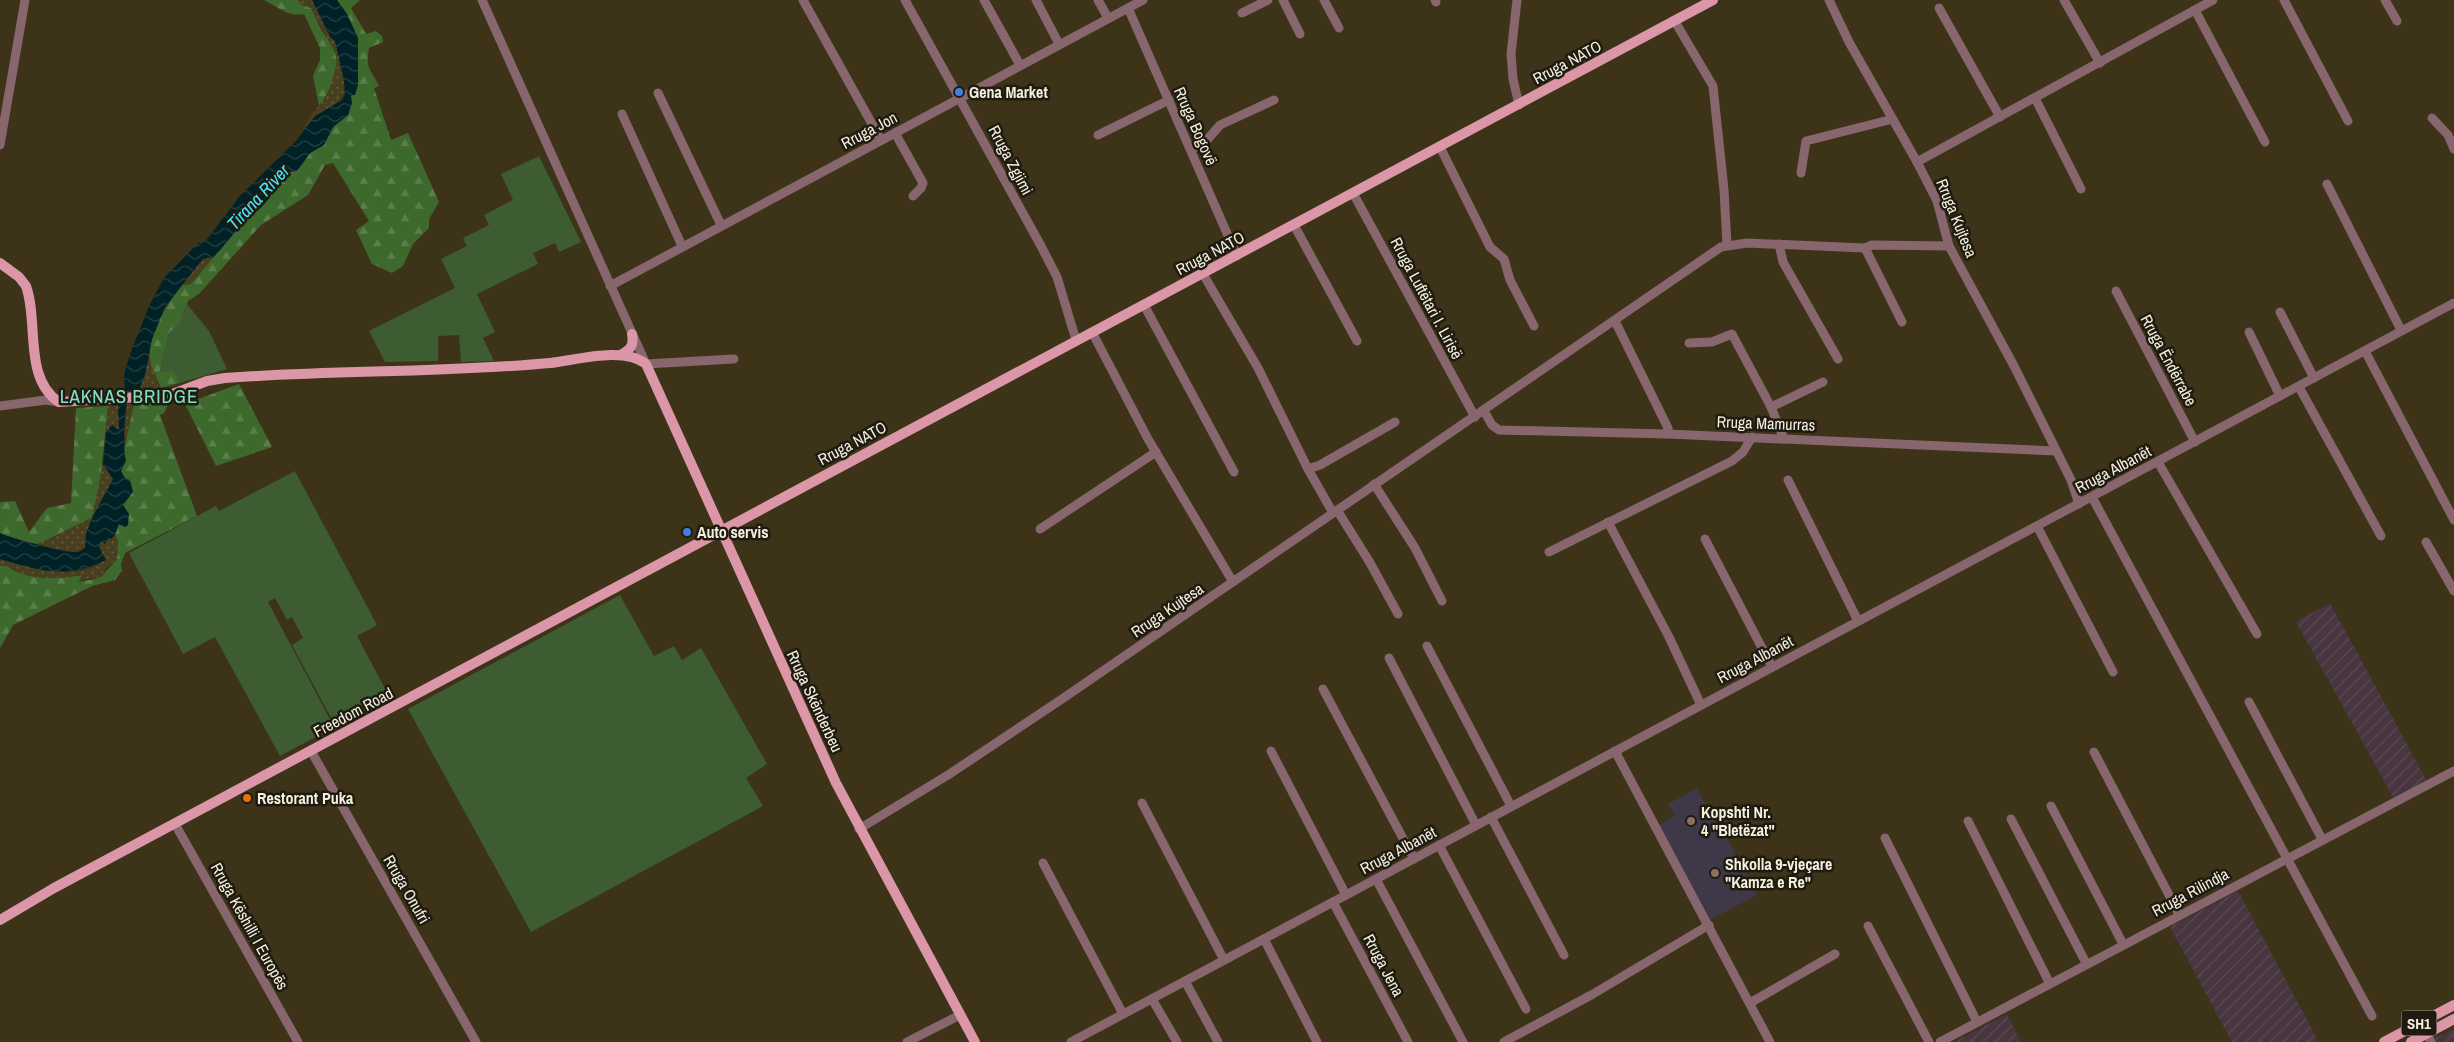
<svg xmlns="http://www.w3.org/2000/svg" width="2454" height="1042" viewBox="0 0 2454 1042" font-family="'Archivo Narrow',sans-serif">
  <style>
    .industrial { fill: url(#industrial-furrows) }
    .education { fill: #3f3849 }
    .green { fill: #3d5c32 }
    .forest { fill: url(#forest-firs) }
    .sand { fill: url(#sand-dots) }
    .water { fill: url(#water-waves) }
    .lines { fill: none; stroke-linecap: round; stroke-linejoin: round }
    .minor { stroke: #88666e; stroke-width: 9 }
    .major { stroke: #db96a7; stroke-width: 10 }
    .shop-dot { fill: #3f7fe0; stroke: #1f1b10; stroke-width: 2 }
    .food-dot { fill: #e8710a; stroke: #1f1b10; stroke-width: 2 }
    .education-dot { fill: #8d6e63; stroke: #1f1b10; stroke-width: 2 }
    .labels { text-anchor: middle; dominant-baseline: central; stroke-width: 5; stroke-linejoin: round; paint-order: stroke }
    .shield { fill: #1f1b10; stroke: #b4afa1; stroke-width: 1 }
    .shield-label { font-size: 15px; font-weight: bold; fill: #f4efdf }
    .street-label { font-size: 16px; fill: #f4efdf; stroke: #1f1b10 }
    .poi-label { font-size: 16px; font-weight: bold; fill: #f4efdf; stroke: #1f1b10; text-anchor: start }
    .water-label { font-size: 18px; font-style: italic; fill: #49e9fe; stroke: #1f1b10 }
    .quarter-label { font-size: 19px; letter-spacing: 1px; fill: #81e1c5; stroke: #1f1b10 }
  </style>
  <defs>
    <pattern id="industrial-furrows" width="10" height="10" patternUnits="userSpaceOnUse" patternTransform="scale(1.25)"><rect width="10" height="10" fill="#47363f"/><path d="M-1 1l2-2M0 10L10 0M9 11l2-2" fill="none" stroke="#594a51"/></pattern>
    <pattern id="forest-firs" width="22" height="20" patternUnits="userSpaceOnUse" patternTransform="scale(1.25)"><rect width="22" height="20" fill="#3e692d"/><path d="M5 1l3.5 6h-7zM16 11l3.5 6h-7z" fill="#5a7f4b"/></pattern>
    <pattern id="sand-dots" width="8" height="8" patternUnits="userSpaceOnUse" patternTransform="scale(1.25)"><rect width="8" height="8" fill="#483f1f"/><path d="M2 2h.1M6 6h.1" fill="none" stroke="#635b3f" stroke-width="1.8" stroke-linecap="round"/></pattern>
    <pattern id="water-waves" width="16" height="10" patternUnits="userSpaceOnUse" patternTransform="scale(1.25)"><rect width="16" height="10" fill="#002126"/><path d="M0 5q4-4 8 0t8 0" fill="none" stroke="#264245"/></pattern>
  </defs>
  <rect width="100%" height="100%" fill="#3c3318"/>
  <g class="industrial">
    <path d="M2330,603L2427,781L2394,799L2296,622Z"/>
    <path d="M2238,891L2319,1042H2232L2170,927Z"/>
    <path d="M2007,1014L2021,1042H1954Z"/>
    <path d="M2454,1029V1042H2435L2433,1039Z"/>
  </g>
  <path class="education" d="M1697,788L1717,826L1720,825L1757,895L1710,920L1659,825L1675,816L1668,804Z"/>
  <g class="green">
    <path d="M539,156L581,242L559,252L555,243L533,253L538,264L477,294L495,332L483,338L494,361L461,362L459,335L438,336V361L385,362L369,331L455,288L441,259L467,246L463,238L489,225L484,215L513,200L501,174Z"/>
    <path d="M187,304L209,331L227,369L180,383L173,372L160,373L169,332L179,326Z"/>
    <path d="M295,471L377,625L357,636L390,698L336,727L292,645L303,638L292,617L287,620L275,598L268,602L334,727L280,756L215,637L183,654L129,553L216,506L219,511Z"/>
    <path d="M620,595L654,656L674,646L682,660L701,648L767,764L746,778L763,806L531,932L408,709Z"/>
  </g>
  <g class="forest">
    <path d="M264,0H298L302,5L311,8C315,15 317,22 321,29C325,37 332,43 335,52C341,71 330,91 319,106L313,76L320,60V48L304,14C288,17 278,7 264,0Z"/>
    <path d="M337,0H360L351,8L366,34L376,31L382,36L383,42L369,48C365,68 371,70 379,86L374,88L391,140L408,133L439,202L429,219V228L413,244L403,266L392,273L372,264L356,230L369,221L333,163L325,165L308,195L261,225L199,294L188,301L179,326L169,332L160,372L173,371L180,383L161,388C158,380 152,372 150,363C146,335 166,306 182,285L191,284L249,215C268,208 275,185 288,172L297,171L310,153L324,145L333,127L348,115L351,96L358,85V39L347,14Z"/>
    <path d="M239,384L272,447L216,466L185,404Z"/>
    <path d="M170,401L164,413L160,415L197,516L125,553L121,564L122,571L115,580L92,586L13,625L0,648V566H7C26,581 59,579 83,575L79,582L100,578L117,559L118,541L114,533C122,518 130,487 121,471L126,460L123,453L134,404Z"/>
    <path d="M108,406L100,485L92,518L38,544L12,539L0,533V502L15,501L29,532L47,508L71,503L76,408Z"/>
  </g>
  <g class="sand">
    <path d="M298,0H312C320,12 324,33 335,41C339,56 353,93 337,103C324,112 315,117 304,129L310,117L328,94L337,63L335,52L311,8L302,5Z"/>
    <path d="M213,257L191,284L182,285L203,259Z"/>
    <path d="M150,357L151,365L161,388L139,390Z"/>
    <path d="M127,404H134L126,438L124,433Z"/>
    <path d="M118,405L119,431L112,426L106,433L108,406Z"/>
    <path d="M103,464L113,479L92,518L86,534L85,548C72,557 53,548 38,544L92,518Z"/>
    <path d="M115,535L118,541L117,559L107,567L100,578H89L78,582L82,575C59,579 26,581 7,566H0V559C30,568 76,583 103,561L99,547L101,542Z"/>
  </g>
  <g class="water">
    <path d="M312,0H337L347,14L358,38V85L355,95L351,96L352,103L348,115L333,127L324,145L310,153L297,171L288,172C275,185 268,208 249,215L221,249L213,257L203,259L197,266L165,307L152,339L145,375L139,390L125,392L124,375L130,354L149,306L164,278L199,242H205L239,197L296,141L315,116L342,100L345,94L344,81L335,41L331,38Z"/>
    <path d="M127,404C124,412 123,453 126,460L121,471L125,478L130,480L133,492L123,505L129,514L128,525L125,527L119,524L115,535L111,539L108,538L105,544L101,542L99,547L106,560C67,579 40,571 0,559V533C11,538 67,554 78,552C80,552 83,549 85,548L86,534L92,518L113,479L103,464L106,433L112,425L119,430L118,405Z"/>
  </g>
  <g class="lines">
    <g class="minor">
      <path d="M482,0L646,364L734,359"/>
      <path d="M803,0L881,140"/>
      <path d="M905,0L1041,246L1057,277L1076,340"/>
      <path d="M984,0L1020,65"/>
      <path d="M1036,0L1059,44"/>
      <path d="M1098,0L1108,18"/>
      <path d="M1283,0L1300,34"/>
      <path d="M1324,0L1339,28"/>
      <path d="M1435,0L1436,2"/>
      <path d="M1517,0L1511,54L1513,79L1519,105"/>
      <path d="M1829,0L1849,42L1917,162L1937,201L1949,246L2014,366L2071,480L2079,504"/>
      <path d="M2064,0L2100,63"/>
      <path d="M2284,0L2348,121"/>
      <path d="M2385,0L2397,21"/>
      <path d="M1128,8L1237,256"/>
      <path d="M1939,8L2000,117"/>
      <path d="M2195,10L2265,142"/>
      <path d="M1242,13L1268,0"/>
      <path d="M1674,20L1713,86L1724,190L1727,245"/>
      <path d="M658,93L721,225"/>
      <path d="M2035,98L2081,189"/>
      <path d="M622,114L682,246"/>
      <path d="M2432,118L2448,135L2454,149"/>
      <path d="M895,133L923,183L921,188L913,196"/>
      <path d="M1098,135L1169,100"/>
      <path d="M0,145L25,0"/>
      <path d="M1440,147L1490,247L1504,259L1510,280L1534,326"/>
      <path d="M1191,150L1207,140L1220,125L1274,100"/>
      <path d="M1917,162L2213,0"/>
      <path d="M1801,173L1806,141L1893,119"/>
      <path d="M2327,184L2401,330"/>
      <path d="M1353,193L1475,417"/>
      <path d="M1294,225L1357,341"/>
      <path d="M1779,244L1783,262L1838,359"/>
      <path d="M1865,248L1902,322"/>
      <path d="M1203,274L1258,368L1308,469L1320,465L1395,422"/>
      <path d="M610,286L1143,0"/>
      <path d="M2116,291L2195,442"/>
      <path d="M1144,305L1234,472"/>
      <path d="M2280,312L2314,378"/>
      <path d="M1615,321L1668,428V434"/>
      <path d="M1092,332L1148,439L1233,582"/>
      <path d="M2249,332L2280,396"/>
      <path d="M1689,343L1712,342L1732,334L1771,407L1784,439"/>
      <path d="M2365,351L2454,520"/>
      <path d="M2299,387L2381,536"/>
      <path d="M0,406L46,400L59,402"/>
      <path d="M1771,407L1823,382"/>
      <path d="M1484,411L1492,425L1499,430L1668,434L2055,451"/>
      <path d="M2158,462L2257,634"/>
      <path d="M1308,469L1333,513"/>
      <path d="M1788,480L1858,621"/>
      <path d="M1374,484L1415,548L1442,601"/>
      <path d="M2092,497L2372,1016"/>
      <path d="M1337,510L1369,561L1398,614"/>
      <path d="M1608,522L1669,637L1701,705"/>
      <path d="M2037,526L2113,672"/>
      <path d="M1040,529L1156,452"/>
      <path d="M1705,539L1772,667"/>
      <path d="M2426,542L2454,591"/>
      <path d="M1549,552L1732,461L1743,452L1752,437"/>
      <path d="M1427,646L1511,806"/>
      <path d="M1389,658L1476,825"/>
      <path d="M1323,689L1414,859"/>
      <path d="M2249,702L2322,839"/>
      <path d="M311,751L476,1042"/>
      <path d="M1271,751L1346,895"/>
      <path d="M1615,751L1770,1042"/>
      <path d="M2094,752L2179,914"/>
      <path d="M1142,803L1224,960"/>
      <path d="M2051,806L2123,944"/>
      <path d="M1491,817L1564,955"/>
      <path d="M2011,819L2086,963"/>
      <path d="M1968,821L2050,984"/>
      <path d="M175,824L298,1042"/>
      <path d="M859,829L948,775L1062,699L1721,247L1747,243L1865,248L1872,245L1949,246"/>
      <path d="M1885,838L1977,1022"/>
      <path d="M1439,845L1526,1009"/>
      <path d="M1043,863L1123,1014"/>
      <path d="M1376,879L1463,1042"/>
      <path d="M1333,902L1408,1042"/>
      <path d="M1868,926L1929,1042"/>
      <path d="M1264,939L1317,1042"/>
      <path d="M1185,981L1218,1042"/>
      <path d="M1152,999L1177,1042"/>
      <path d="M1750,1003L1835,954"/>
      <path d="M2427,1034L2431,1042"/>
      <path d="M907,1042L960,1015"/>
      <path d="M1071,1042L2454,303"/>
      <path d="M1504,1042L1593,994L1709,925"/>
      <path d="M1940,1042L2454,771"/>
    </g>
    <g class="major">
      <path d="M0,263L19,277L26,286C39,322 23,378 59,402L170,395L207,381L225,378C333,370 442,373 550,363C577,360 624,346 646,364L836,783L975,1042"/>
      <path d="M620,355C631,350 634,345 632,334"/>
      <path d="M0,920L54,888L1713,0"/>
      <path d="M2384,1042L2454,1005"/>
      <path d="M2411,1042L2454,1019"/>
    </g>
  </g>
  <g class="shop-dot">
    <circle cx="959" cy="92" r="5"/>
    <circle cx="687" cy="532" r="5"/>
  </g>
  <circle class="food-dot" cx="247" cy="798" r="5"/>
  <g class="education-dot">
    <circle cx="1691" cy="821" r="5"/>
    <circle cx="1715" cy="873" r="5"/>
  </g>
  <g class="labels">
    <rect class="shield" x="2401.5" y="1010.5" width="35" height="25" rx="4"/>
    <g class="shield-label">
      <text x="2419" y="1023">SH1</text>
    </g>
    <g class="street-label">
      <text transform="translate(1567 62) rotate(-28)">Rruga NATO</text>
      <text transform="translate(1196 126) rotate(66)">Rruga Bogovë</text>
      <text transform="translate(869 130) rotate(-28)">Rruga Jon</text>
      <text transform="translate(1011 160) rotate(62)">Rruga Zgjimi</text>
      <text transform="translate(1957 218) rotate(68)">Rruga Kujtesa</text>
      <text transform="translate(1210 253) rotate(-28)">Rruga NATO</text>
      <text transform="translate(1427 298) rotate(62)">Rruga Luftëtari I. Lirisë</text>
      <text transform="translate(2169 360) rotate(62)">Rruga Ëndërrabe</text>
      <text transform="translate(1766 423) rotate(2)">Rruga Mamurras</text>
      <text transform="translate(852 443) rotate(-28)">Rruga NATO</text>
      <text transform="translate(2113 469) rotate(-28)">Rruga Albanët</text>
      <text transform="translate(1167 610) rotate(-34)">Rruga Kujtesa</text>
      <text transform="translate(1755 659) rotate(-28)">Rruga Albanët</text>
      <text transform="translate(815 701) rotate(65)">Rruga Skënderbeu</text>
      <text transform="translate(353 712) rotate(-28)">Freedom Road</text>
      <text transform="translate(1398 850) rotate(-28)">Rruga Albanët</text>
      <text transform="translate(407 889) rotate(60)">Rruga Onufri</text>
      <text transform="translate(2190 892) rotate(-28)">Rruga Rilindja</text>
      <text transform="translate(250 926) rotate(61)">Rruga Këshilli I Europës</text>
      <text transform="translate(1384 965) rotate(62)">Rruga Jena</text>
    </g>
    <g class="poi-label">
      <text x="969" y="92">Gena Market</text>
      <text x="697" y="532">Auto servis</text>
      <text x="257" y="798">Restorant Puka</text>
      <text x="1701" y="812">Kopshti Nr.<tspan x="1701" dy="18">4 "Bletëzat"</tspan></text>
      <text x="1725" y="864">Shkolla 9-vjeçare<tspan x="1725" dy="18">"Kamza e Re"</tspan></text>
    </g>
    <g class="water-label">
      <text transform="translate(258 197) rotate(-47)">Tirana River</text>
    </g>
    <g class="quarter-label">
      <text x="129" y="396">LAKNAS BRIDGE</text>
    </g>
  </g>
</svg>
